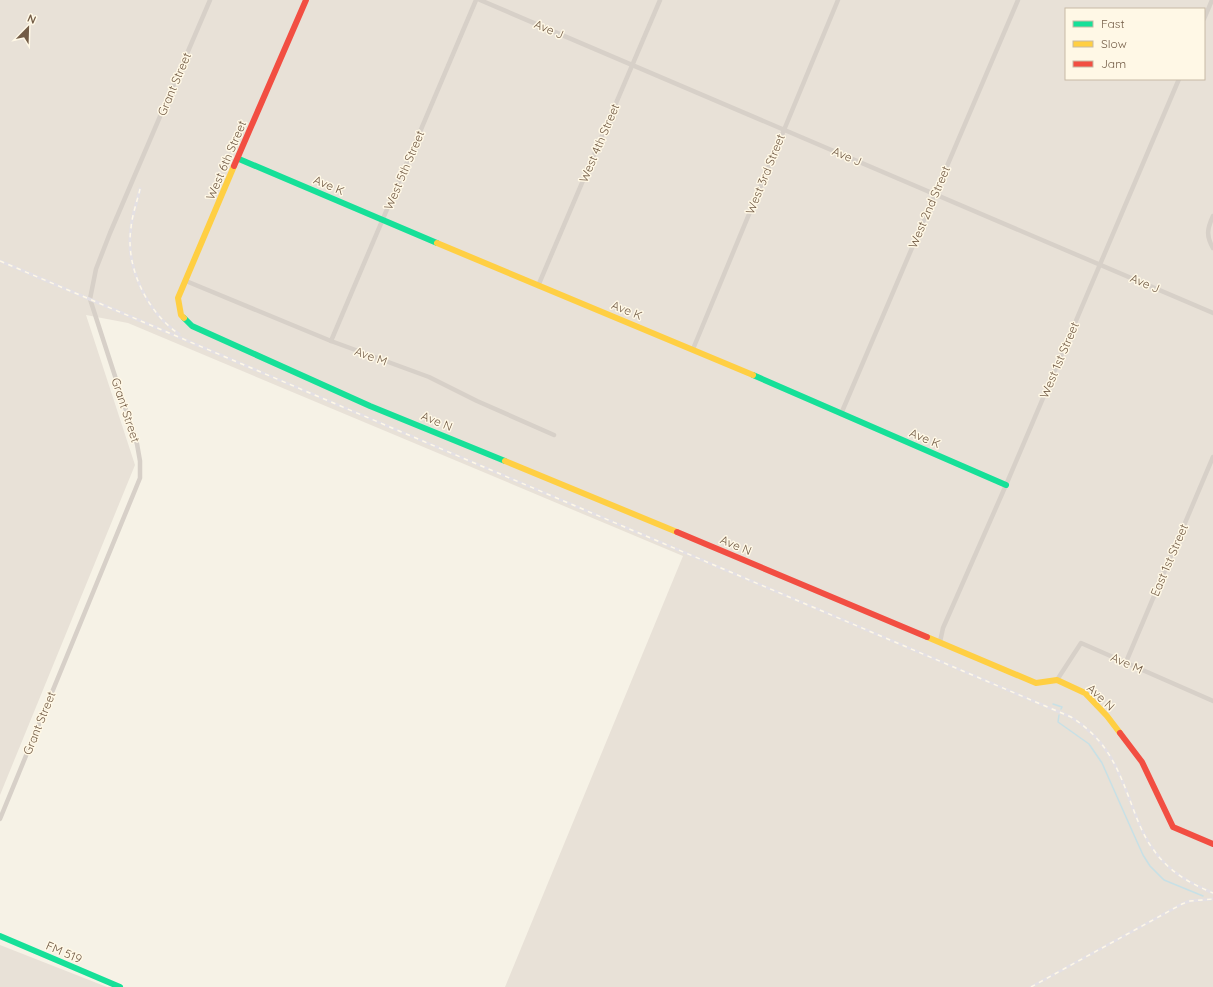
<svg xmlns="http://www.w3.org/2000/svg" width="1213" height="987" viewBox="0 0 1213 987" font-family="Quicksand,sans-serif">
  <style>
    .industrial { fill: #e8e1d7; fill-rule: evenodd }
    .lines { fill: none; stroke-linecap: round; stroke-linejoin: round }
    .stream { stroke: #c7e0e6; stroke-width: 1.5 }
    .street { stroke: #d7d0c8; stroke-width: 4.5 }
    .fast { stroke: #16e098; stroke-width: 6 }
    .slow { stroke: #ffcf43; stroke-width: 6 }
    .jam { stroke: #f24e42; stroke-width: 6 }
    .rail-casing { stroke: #e4e0e3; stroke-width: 3 }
    .rail { stroke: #fff8e6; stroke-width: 1.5; stroke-dasharray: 4.5; stroke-linecap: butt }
    .labels { text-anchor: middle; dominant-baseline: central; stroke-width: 3; stroke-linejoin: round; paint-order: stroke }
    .street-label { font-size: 12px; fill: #735c46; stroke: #fff8e6 }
  </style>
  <rect width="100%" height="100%" fill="#f6f2e6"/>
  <g class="industrial">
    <path d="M0,0H1213V987H505L683,556L128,323L86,315L135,465L0,795ZM1066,9H1204V79H1066Z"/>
    <path d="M0,945L107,987H0Z"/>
  </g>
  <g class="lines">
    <g class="stream">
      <path d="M1053,704L1062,707L1061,709"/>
      <path d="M1059,715L1058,722L1089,744L1102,763L1134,835L1143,855L1150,866L1164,880L1203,896"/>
    </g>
    <g class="street">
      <path d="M480,0L1213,313"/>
      <path d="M1204,19L1212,0"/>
      <path d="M1213,216C1207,229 1206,236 1213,248"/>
      <path d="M186,281L331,341L429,377L477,401L554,435"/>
      <path d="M538,286L660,0"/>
      <path d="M331,341L476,0"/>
      <path d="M693,349L838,0"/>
      <path d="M841,414L1018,0"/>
      <path d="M940,642L943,628L1006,485L1179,79"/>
      <path d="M1126,662L1213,457"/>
      <path d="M1057,680L1081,643L1213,701"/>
      <path d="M0,819L140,478V461L137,444L90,299L96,269L110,233L210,0"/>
    </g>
    <g class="fast">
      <path d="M239,159L437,243"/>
      <path d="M184,318L192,326L370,406L505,461"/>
      <path d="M753,375L1006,485"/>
      <path d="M0,936L120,987"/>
    </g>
    <g class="slow">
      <path d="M437,243L753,375"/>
      <path d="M184,318L181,315L178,298L234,166"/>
      <path d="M505,461L677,532"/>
      <path d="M927,637L1036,683L1057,680L1085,693L1107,716L1120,733"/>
    </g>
    <g class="jam">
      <path d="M234,166L306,0"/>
      <path d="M677,532L927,637"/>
      <path d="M1120,733L1142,762L1173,827L1213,844"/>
    </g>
    <defs>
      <g id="rail">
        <path d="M140,189C137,202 132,215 131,228C125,267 147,312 179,334"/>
        <path d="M0,261L1071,717C1109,741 1119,771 1134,811C1139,824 1144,837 1153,849C1168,871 1189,883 1213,893"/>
        <path d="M1031,987L1182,904L1190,901L1213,899"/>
      </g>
    </defs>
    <use href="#rail" class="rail-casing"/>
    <use href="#rail" class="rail"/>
  </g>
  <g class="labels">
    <g class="street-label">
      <text transform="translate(549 29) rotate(23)">Ave J</text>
      <text transform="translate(174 84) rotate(-67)">Grant Street</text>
      <text transform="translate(599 143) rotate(-67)">West 4th Street</text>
      <text transform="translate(847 156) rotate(23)">Ave J</text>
      <text transform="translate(226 160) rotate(-67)">West 6th Street</text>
      <text transform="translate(404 170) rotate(-67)">West 5th Street</text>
      <text transform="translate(765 174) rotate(-68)">West 3rd Street</text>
      <text transform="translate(329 185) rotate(23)">Ave K</text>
      <text transform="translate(929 207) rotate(-67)">West 2nd Street</text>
      <text transform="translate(1145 283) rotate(23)">Ave J</text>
      <text transform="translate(627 310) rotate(22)">Ave K</text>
      <text transform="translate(371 356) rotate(20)">Ave M</text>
      <text transform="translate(1059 360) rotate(-67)">West 1st Street</text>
      <text transform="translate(126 410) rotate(72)">Grant Street</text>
      <text transform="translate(437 421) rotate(22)">Ave N</text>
      <text transform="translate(925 438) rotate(23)">Ave K</text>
      <text transform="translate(736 545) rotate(23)">Ave N</text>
      <text transform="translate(1169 560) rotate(-67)">East 1st Street</text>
      <text transform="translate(1127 663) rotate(24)">Ave M</text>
      <text transform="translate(1101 697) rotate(43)">Ave N</text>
      <text transform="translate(39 723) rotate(-68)">Grant Street</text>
      <text transform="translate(64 952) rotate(23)">FM 519</text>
    </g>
  </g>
  <rect x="1065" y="8" width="140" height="72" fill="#fff8e6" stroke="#c7baa6"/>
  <rect x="1073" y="21" width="20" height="6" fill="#16e098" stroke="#c7baa6"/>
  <text x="1101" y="28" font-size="12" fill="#735c46">Fast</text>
  <rect x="1073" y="41" width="20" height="6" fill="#ffcf43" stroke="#c7baa6"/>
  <text x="1101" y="48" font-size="12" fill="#735c46">Slow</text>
  <rect x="1073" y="61" width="20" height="6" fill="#f24e42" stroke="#c7baa6"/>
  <text x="1101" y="68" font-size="12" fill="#735c46">Jam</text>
  <g transform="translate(28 28) rotate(23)" stroke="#fff8e6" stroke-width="3" paint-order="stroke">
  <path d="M0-3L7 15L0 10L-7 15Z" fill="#735c46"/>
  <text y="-6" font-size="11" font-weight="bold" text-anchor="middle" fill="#735c46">N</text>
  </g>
</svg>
